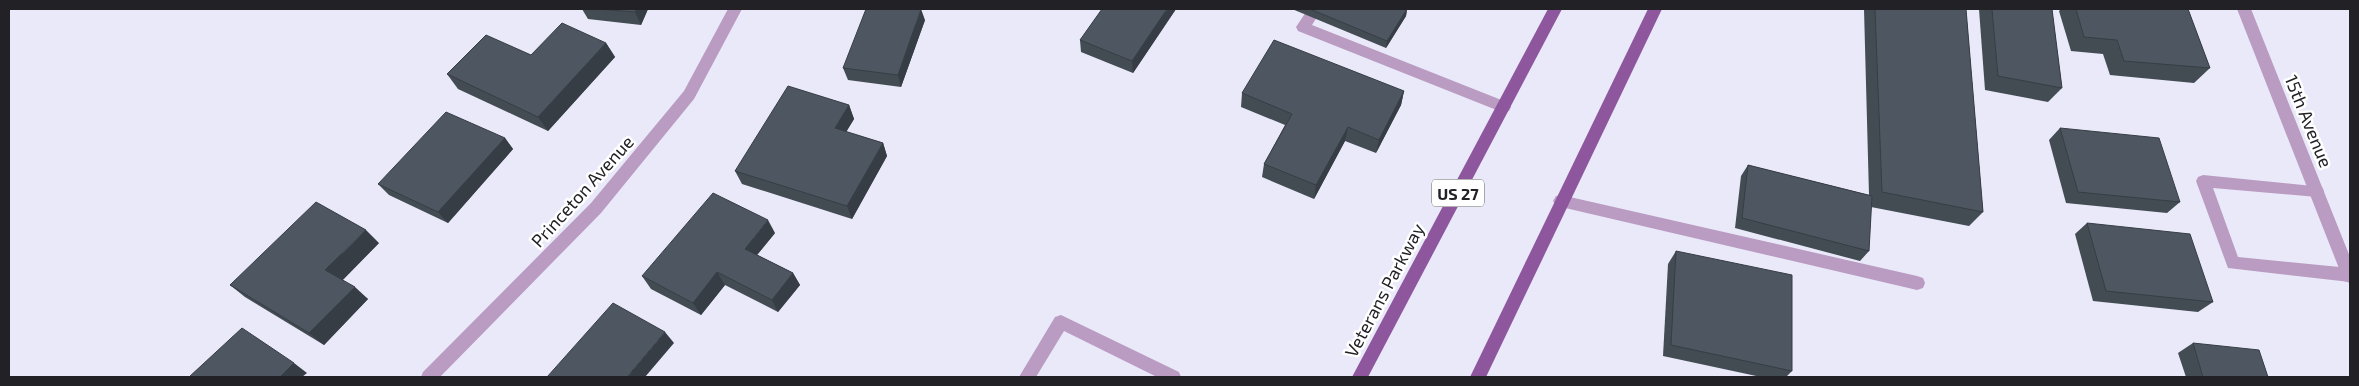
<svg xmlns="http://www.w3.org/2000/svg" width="2359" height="386" viewBox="0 0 2359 386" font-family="'Exo 2',sans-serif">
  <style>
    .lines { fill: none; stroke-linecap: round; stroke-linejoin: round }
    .lane { fill: #ba9bc2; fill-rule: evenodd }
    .street { fill: #ba9bc2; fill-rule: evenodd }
    .primary { fill: #8e579d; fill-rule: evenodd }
    .wall { fill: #434b53 }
    .shaded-wall { fill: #373d44 }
    .building { fill: #4e5761; stroke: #373d44 }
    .labels { text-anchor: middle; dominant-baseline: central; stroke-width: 5; stroke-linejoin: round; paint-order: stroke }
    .shield { fill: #fff; stroke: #646467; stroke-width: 1 }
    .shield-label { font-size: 16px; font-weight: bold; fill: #212126 }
    .street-label { font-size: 18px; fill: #212126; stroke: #fff }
  </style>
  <rect width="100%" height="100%" fill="#e9e9f9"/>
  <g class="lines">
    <g class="lane">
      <path d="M1308,9H1322L1312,25L1509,103L1511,107L1509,111L1504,113L1499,111L1298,31L1296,27Z"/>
      <path d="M2203,175L2322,187L2324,191L2322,195L2317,197L2213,188L2238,257L2350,268V282L2228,268L2196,181L2198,177Z"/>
      <path d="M1561,195L1917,276L1923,278L1925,283L1923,288L1917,290L1561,207L1556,206L1553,201L1556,196Z"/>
      <path d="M1061,315L1179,372L1181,377H1157L1064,331L1036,377H1019L1055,317Z"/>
    </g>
    <g class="street">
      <path d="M728,9H742L694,99L601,213L440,377H421L423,372L591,203L684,91Z"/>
      <path d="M2237,9H2251L2350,257V283L2344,281L2342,276Z"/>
    </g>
    <g class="primary">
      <path d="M1548,9H1562L1368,377H1352Z"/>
      <path d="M1648,9H1662L1486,377H1470Z"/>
    </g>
  </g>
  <g class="wall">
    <path d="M582,9H648L641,25L588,19Z"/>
    <path d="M1176,9L1133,73L1081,52L1080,40Z"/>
    <path d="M1292,9H1407L1406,16L1386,48Z"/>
    <path d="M1864,9H1966L1983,212L1969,226L1871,207L1869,251L1860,261L1735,228L1741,176L1748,165L1869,195Z"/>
    <path d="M1979,9H2052L2062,88L2048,102L1985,90Z"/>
    <path d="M2061,9H2188L2210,68L2194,83L2110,75L2103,54L2071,51L2059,11Z"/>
    <path d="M925,20L901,87L848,80L843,68Z"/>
    <path d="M606,43L615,57L548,131L458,89L447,74Z"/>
    <path d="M1404,91L1401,105L1376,153L1345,141L1314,199L1262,177L1264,164L1285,125L1241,107L1242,93Z"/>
    <path d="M849,105L854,119L846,132L883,143L887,156L852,219L742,184L735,171Z"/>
    <path d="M2060,128L2180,202L2167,213L2066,203L2049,140Z"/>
    <path d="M505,138L513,149L448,223L389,195L378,184Z"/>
    <path d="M2087,223L2213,302L2198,312L2093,301L2075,234Z"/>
    <path d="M775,233L757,255L793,273L800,285L778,312L725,285L701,315L651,289L642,276Z"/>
    <path d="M379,243L342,280L368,299L324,345L245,297L230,285Z"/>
    <path d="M1676,251L1792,371L1786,377H1761L1663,356L1668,264Z"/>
    <path d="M2193,343L2268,377H2186L2178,353Z"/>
  </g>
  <g class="shaded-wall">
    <path d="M636,9H648L641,25L635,12Z"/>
    <path d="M921,9L925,20L901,87L898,75Z"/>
    <path d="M1167,9H1176L1133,73L1132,61Z"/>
    <path d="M1407,9L1406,16L1386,48L1387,41Z"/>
    <path d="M606,43L615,57L548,131L538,117Z"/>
    <path d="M1404,91L1401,105L1376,153L1379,140Z"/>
    <path d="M849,105L854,119L840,142L835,128Z"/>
    <path d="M1348,127L1345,141L1314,199L1316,185Z"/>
    <path d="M505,138L513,149L448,223L438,212Z"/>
    <path d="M883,143L887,156L852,219L847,206Z"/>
    <path d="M768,220L775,233L752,261L745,249Z"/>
    <path d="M366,230L379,243L340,283L325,270Z"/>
    <path d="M717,272L725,285L701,315L693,303Z"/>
    <path d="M793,273L800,285L778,312L772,300Z"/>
    <path d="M355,287L368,299L324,345L309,333Z"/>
    <path d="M665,332L674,343L645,377H627Z"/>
    <path d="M294,363L307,373L302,377H280Z"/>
  </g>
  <g class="building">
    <path d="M598,9H636L635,12Z"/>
    <path d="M866,9H921L898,75L843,68Z"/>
    <path d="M1102,9H1167L1132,61L1080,40Z"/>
    <path d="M1310,9H1407L1387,41Z"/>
    <path d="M1875,9H1966L1983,212L1882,192Z"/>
    <path d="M1992,9H2052L2062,88L1998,76Z"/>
    <path d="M2076,9H2188L2210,68L2124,61L2117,40L2084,37Z"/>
    <path d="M562,23L606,43L538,117L447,74L486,35L531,55Z"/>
    <path d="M1274,40L1404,91L1379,140L1348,127L1316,185L1264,164L1292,114L1242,93Z"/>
    <path d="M788,86L849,105L835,128L883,143L847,206L735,171Z"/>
    <path d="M446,112L505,138L438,212L378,184Z"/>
    <path d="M2060,128L2159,138L2180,202L2078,192Z"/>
    <path d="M1748,165L1872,196L1869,251L1742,218Z"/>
    <path d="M713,193L768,220L745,249L793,273L772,300L717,272L693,303L642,276Z"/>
    <path d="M316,202L366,230L325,270L355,287L309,333L230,285Z"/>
    <path d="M2087,223L2190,234L2213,302L2106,291Z"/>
    <path d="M1676,251L1792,275V371L1671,345Z"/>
    <path d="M613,303L665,332L627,377H547Z"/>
    <path d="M242,328L294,363L280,377H189Z"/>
    <path d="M2193,343L2259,350L2268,377H2203Z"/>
  </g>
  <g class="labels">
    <rect class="shield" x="1432" y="179.5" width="52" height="27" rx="4"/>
    <g class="shield-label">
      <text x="1458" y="193">US 27</text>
    </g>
    <g class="street-label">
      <text transform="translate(2309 121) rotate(68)">15th Avenue</text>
      <text transform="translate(582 191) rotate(-48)">Princeton Avenue</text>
      <text transform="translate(1384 290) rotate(-62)">Veterans Parkway</text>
    </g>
  </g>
  <rect width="2359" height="386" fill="none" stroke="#212126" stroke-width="20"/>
</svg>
